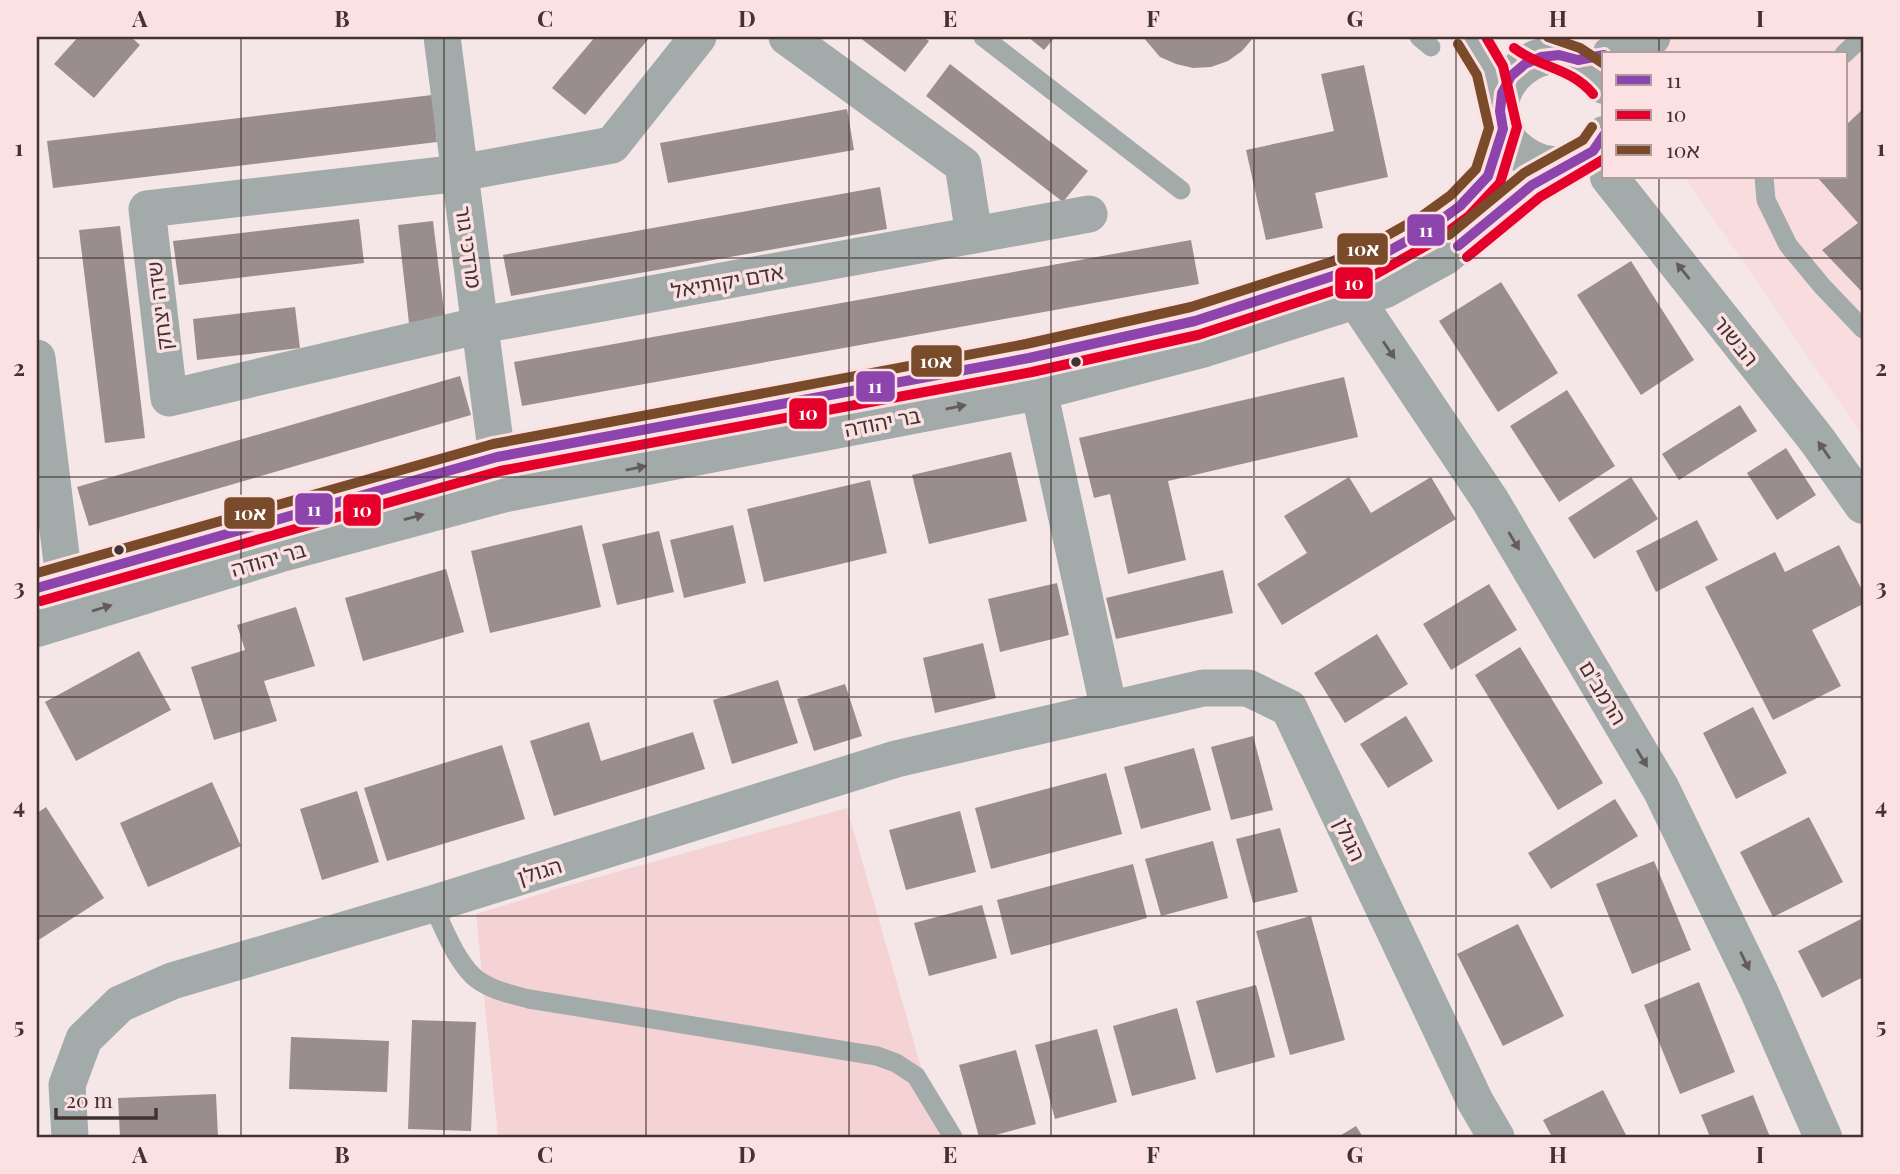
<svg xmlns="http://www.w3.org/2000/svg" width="1900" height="1174" viewBox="0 0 1900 1174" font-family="'Playfair Display','Noto Sans Hebrew',serif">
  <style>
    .built { fill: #f9dcdd }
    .green { fill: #f5d3d4 }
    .building { fill: #9a8d8e }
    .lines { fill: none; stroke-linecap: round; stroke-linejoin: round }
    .service { stroke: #a3aaaa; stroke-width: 19 }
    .minor { stroke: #a3aaaa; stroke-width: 37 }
    .tertiary { stroke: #a3aaaa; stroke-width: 38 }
    .bus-1-casing { stroke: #fbe1e2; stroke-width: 16 }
    .bus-2-casing { stroke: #fbe1e2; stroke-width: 16 }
    .bus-3-casing { stroke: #fbe1e2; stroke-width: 16 }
    .bus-1 { stroke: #8e44ad; stroke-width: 10 }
    .bus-2 { stroke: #e4002b; stroke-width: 10 }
    .bus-3 { stroke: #7a4b2a; stroke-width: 10 }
    .oneway { fill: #645c5c }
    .grid { fill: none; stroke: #423232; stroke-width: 2; stroke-opacity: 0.55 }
    .bus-dot { fill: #423232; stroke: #fbe1e2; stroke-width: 2.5 }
    .labels { text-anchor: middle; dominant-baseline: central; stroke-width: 7; stroke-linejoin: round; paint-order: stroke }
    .street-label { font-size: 21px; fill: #423232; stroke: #fbe1e2 }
    .line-badge { stroke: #fbe1e2; stroke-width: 2.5 }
    .badge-label { font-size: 19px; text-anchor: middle; font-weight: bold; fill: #fff }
    .neatline { fill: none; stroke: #423232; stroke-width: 2.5 }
    .grid-label { font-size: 23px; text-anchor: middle; font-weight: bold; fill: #423232 }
  </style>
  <rect width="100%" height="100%" fill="#f5e7e8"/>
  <path class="built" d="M1587,37H1863V437L1685,177H1846V54H1604V61Z"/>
  <path class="green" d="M847,808L939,1130L943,1137H498L476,914L566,886Z"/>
  <g class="building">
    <path d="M78,37H131L140,45L94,98L54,64Z"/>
    <path d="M595,37H650L585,115L552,88Z"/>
    <path d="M859,37H923L929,41L905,72Z"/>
    <path d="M1028,37H1055L1044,50Z"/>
    <path d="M1143,37H1254L1242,51L1228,61L1211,67L1193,68L1176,64L1160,57Z"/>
    <path d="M950,64L1088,171L1063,202L926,96Z"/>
    <path d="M1364,65L1388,177L1315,193L1323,228L1266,240L1246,150L1334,131L1321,74Z"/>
    <path d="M432,95L437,142L53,188L47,141Z"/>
    <path d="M847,109L854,150L668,183L660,143Z"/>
    <path d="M1863,109V293L1822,250L1858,223L1817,177H1846V125Z"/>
    <path d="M880,187L887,229L511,296L503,255Z"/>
    <path d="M359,219L364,263L179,285L173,241Z"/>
    <path d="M433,221L445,319L409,323L398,225Z"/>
    <path d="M120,226L145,438L105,443L79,230Z"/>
    <path d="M1191,240L1199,284L522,406L514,362Z"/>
    <path d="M1631,261L1694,360L1641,395L1577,295Z"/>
    <path d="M1501,282L1558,373L1498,412L1439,321Z"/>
    <path d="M295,307L300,348L197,360L193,319Z"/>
    <path d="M460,376L471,415L89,526L77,487Z"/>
    <path d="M1344,377L1358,437L1168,481L1186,560L1128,574L1110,494L1094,498L1079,438Z"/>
    <path d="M1567,390L1615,466L1559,502L1510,426Z"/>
    <path d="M1740,405L1757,431L1679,480L1662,454Z"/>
    <path d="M1786,448L1816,495L1777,520L1747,473Z"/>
    <path d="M1011,452L1027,521L929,544L912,475Z"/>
    <path d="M1349,477L1371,513L1431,477L1456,519L1282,625L1257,584L1307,553L1284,516Z"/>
    <path d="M1631,477L1658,519L1594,559L1568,518Z"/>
    <path d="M870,480L887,553L764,582L747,509Z"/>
    <path d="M1697,520L1718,560L1656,592L1636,551Z"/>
    <path d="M582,525L601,607L490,633L471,551Z"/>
    <path d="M733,525L746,583L684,598L670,540Z"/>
    <path d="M659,531L674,592L617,605L602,544Z"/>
    <path d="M1839,545L1863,592V604L1812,630L1841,686L1773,720L1705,587L1775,552L1785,572Z"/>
    <path d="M446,569L464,632L363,661L345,598Z"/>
    <path d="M1223,570L1233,613L1116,639L1106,598Z"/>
    <path d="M1057,583L1069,635L1000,652L988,599Z"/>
    <path d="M1489,584L1517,630L1451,670L1423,624Z"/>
    <path d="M296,607L315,666L264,681L277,721L214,740L191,667L245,650L237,625Z"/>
    <path d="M1377,634L1408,684L1345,723L1314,673Z"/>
    <path d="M983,643L996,698L935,713L923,658Z"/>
    <path d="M1520,647L1603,783L1558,810L1475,675Z"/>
    <path d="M139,651L171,710L76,761L45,702Z"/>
    <path d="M778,680L798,743L732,764L713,700Z"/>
    <path d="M845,684L862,736L814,751L797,699Z"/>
    <path d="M1753,707L1787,773L1736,799L1703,733Z"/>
    <path d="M1406,716L1433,761L1388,788L1360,744Z"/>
    <path d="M589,722L601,761L693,732L705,769L554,816L530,741Z"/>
    <path d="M1253,736L1273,810L1231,820L1211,747Z"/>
    <path d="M502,745L525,819L387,861L364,788Z"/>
    <path d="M1194,748L1211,810L1141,829L1124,767Z"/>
    <path d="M1106,773L1122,834L991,869L975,808Z"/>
    <path d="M212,782L241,846L148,887L120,823Z"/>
    <path d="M357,791L379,862L322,880L300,809Z"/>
    <path d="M1615,799L1638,836L1551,889L1528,853Z"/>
    <path d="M46,807L104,898L37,941V813Z"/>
    <path d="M960,811L976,872L906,890L889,830Z"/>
    <path d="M1809,817L1843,882L1773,917L1740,852Z"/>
    <path d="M1280,828L1298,892L1253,903L1236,839Z"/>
    <path d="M1213,841L1228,898L1161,916L1145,859Z"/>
    <path d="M1654,861L1691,950L1632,974L1596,884Z"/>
    <path d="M1133,864L1147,918L1011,955L997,900Z"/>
    <path d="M982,905L997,958L929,976L914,923Z"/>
    <path d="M1311,916L1345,1040L1290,1055L1256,931Z"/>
    <path d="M1863,918V977L1822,998L1798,951Z"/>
    <path d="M1518,924L1564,1016L1503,1046L1457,954Z"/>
    <path d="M1699,982L1735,1072L1680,1094L1644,1005Z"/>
    <path d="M1256,985L1275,1057L1216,1073L1196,1001Z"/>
    <path d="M1177,1008L1196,1079L1132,1096L1113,1026Z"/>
    <path d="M412,1020L476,1022L471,1131L408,1129Z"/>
    <path d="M1097,1029L1117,1102L1055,1119L1035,1045Z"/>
    <path d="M291,1037L389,1041L387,1092L289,1089Z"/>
    <path d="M1016,1050L1036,1124L988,1137H979L959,1065Z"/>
    <path d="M1603,1090L1627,1137H1552L1543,1120Z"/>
    <path d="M216,1094L218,1137H120L118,1098Z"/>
    <path d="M1753,1095L1770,1137H1710L1701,1115Z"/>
    <path d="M1356,1126L1363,1137H1338Z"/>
  </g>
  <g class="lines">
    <g class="service">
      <path d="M983,37L1181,190"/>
      <path d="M1419,37L1431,47"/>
      <path d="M1844,54L1862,37"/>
      <path d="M1764,177L1766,200L1788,245L1822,286L1863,329"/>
      <path d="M432,904C444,928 454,957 473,976C487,989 510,994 529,999L877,1056L896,1063L916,1076L953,1137"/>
    </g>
    <g class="minor">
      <path d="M442,37L497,457"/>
      <path d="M698,37L612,145L460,173L147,209L169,398L481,325L1089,214"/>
      <path d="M787,37L963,165L974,235"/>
      <path d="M1611,54L1634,48L1652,37"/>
      <path d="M37,358L64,579"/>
      <path d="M1039,391L1109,710"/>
      <path d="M70,1137L67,1085L84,1039L120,1004L172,981L432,904L896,759L1203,688H1248L1289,708L1475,1101L1496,1137"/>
    </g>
    <g class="tertiary">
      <path d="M1470,37L1490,70L1500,111"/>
      <path d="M1604,85C1551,10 1464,96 1514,147C1525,157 1537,164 1552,165C1575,167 1593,153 1604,135"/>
      <path d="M1609,177L1817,440L1863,505"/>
      <path d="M1353,277L1356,300L1490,500L1661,789L1759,991L1823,1137"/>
      <path d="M37,588L273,519L497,457L1029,358L1195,321L1336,275L1369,262L1430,228L1460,206L1488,176L1503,129"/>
      <path d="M37,628L278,554L506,493L1039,391L1205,348L1334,307L1385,289L1445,256L1532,185L1570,163"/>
    </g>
    <defs>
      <g id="bus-1">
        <path d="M1458,246L1532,185L1593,151L1604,135"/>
        <path d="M37,588L497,457L1029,358L1195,321L1336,275L1369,262L1430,228L1460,206L1488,176L1503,129L1500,111L1502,93L1511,76L1525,64L1541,57L1559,55L1578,60L1604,55"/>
      </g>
      <g id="bus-2">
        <path d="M1514,48C1542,69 1570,67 1593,94"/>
        <path d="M1467,257L1540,197L1604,159"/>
        <path d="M41,601L500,471L1032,372L1198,335L1341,288L1376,274L1438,239L1469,216L1500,183L1517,127L1503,66L1486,37"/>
      </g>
      <g id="bus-3">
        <path d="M1548,37L1580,48L1604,64"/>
        <path d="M1449,235L1524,173L1583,140L1592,127"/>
        <path d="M37,573L493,444L1026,344L1191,307L1331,262L1363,249L1422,216L1451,195L1476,169L1489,128L1477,75L1458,44"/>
      </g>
    </defs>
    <use href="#bus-1" class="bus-1-casing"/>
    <use href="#bus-2" class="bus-2-casing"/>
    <use href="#bus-3" class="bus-3-casing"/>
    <use href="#bus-1" class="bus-1"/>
    <use href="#bus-2" class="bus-2"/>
    <use href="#bus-3" class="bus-3"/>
  </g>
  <defs><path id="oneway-solid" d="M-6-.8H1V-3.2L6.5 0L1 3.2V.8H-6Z" transform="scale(1.75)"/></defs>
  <g class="oneway">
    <use href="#oneway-solid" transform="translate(1683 271) rotate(-129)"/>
    <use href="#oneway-solid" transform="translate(1389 350) rotate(56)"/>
    <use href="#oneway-solid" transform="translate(956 407) rotate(-11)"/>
    <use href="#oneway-solid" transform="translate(1824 450) rotate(-125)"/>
    <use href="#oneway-solid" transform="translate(636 468) rotate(-11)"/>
    <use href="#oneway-solid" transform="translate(414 517) rotate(-15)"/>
    <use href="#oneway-solid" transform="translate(1514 541) rotate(59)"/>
    <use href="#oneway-solid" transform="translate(102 608) rotate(-17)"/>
    <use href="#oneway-solid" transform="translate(1642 758) rotate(59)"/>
    <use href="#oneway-solid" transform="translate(1745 961) rotate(64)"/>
  </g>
  <path class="grid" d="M241,37V1137M444,37V1137M646,37V1137M849,37V1137M1051,37V1137M1254,37V1137M1456,37V1137M1659,37V54M1659,177V1137M37,258H1863M37,477H1863M37,697H1863M37,916H1863"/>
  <g class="bus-dot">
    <circle cx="1076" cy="362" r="6"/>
    <circle cx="119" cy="550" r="6"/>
  </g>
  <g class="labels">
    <g class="street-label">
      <text transform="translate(470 247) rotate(82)">מרדכי גור</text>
      <text transform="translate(727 280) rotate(-10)">אדם יקותיאל</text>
      <text transform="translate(158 306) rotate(-97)">שדה יצחק</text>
      <text transform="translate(1737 340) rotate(51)">הבשור</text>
      <text transform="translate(882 421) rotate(-11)">בר יהודה</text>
      <text transform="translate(268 558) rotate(-16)">בר יהודה</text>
      <text transform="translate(1604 692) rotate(59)">הרמב"ם</text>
      <text transform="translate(1351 839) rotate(65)">הגולן</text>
      <text transform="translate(539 870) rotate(-17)">הגולן</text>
    </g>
  </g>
  <g class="line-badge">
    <rect x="1406" y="213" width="40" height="34" rx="7" fill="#8e44ad"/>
    <rect x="1336" y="232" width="53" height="34" rx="7" fill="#7a4b2a"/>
    <rect x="1334" y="266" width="40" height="34" rx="7" fill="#e4002b"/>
    <rect x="910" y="344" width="53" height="34" rx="7" fill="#7a4b2a"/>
    <rect x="855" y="370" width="41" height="33" rx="7" fill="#8e44ad"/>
    <rect x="788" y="397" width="40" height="33" rx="7" fill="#e4002b"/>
    <rect x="294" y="492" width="40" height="34" rx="7" fill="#8e44ad"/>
    <rect x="342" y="493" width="40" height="34" rx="7" fill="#e4002b"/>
    <rect x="223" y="496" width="53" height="34" rx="7" fill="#7a4b2a"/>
  </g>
  <g class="badge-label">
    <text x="1426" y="237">11</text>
    <text x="1363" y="256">10א</text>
    <text x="1354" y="290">10</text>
    <text x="936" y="368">10א</text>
    <text x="875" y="393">11</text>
    <text x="808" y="420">10</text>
    <text x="314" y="516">11</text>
    <text x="362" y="517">10</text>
    <text x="250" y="520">10א</text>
  </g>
  <rect width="1900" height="1174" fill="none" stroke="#fbe1e2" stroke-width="77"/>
  <rect x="1602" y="52" width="245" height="126" fill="#fbe1e2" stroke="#b19b9c" stroke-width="2"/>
  <rect x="1616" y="75" width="35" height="10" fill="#8e44ad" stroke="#b19b9c" stroke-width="2"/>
  <text x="1666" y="88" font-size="21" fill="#423232">11</text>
  <rect x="1616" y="110" width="35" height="10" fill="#e4002b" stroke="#b19b9c" stroke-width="2"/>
  <text x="1666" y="122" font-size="21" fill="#423232">10</text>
  <rect x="1616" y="145" width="35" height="10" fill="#7a4b2a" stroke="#b19b9c" stroke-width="2"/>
  <text x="1666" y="158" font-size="21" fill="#423232">10א</text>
  <path d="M56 1108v10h100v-10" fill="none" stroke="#423232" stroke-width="3.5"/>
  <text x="66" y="1108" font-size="21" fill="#423232" stroke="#fbe1e2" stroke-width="5" paint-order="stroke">20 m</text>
  <rect x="38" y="38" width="1824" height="1098" class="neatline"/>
  <g class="grid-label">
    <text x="140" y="27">A</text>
    <text x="342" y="27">B</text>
    <text x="545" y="27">C</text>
    <text x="747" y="27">D</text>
    <text x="950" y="27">E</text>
    <text x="1153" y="27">F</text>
    <text x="1355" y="27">G</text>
    <text x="1558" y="27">H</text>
    <text x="1760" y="27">I</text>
    <text x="19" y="156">1</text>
    <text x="1881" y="156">1</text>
    <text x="19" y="376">2</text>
    <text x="1881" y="376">2</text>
    <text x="19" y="595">3</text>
    <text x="1881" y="595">3</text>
    <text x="19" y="814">4</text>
    <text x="1881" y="814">4</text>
    <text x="19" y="1034">5</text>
    <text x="1881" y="1034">5</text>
    <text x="140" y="1163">A</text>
    <text x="342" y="1163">B</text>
    <text x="545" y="1163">C</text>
    <text x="747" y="1163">D</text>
    <text x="950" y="1163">E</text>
    <text x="1153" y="1163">F</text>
    <text x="1355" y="1163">G</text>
    <text x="1558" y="1163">H</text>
    <text x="1760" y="1163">I</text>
  </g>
</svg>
